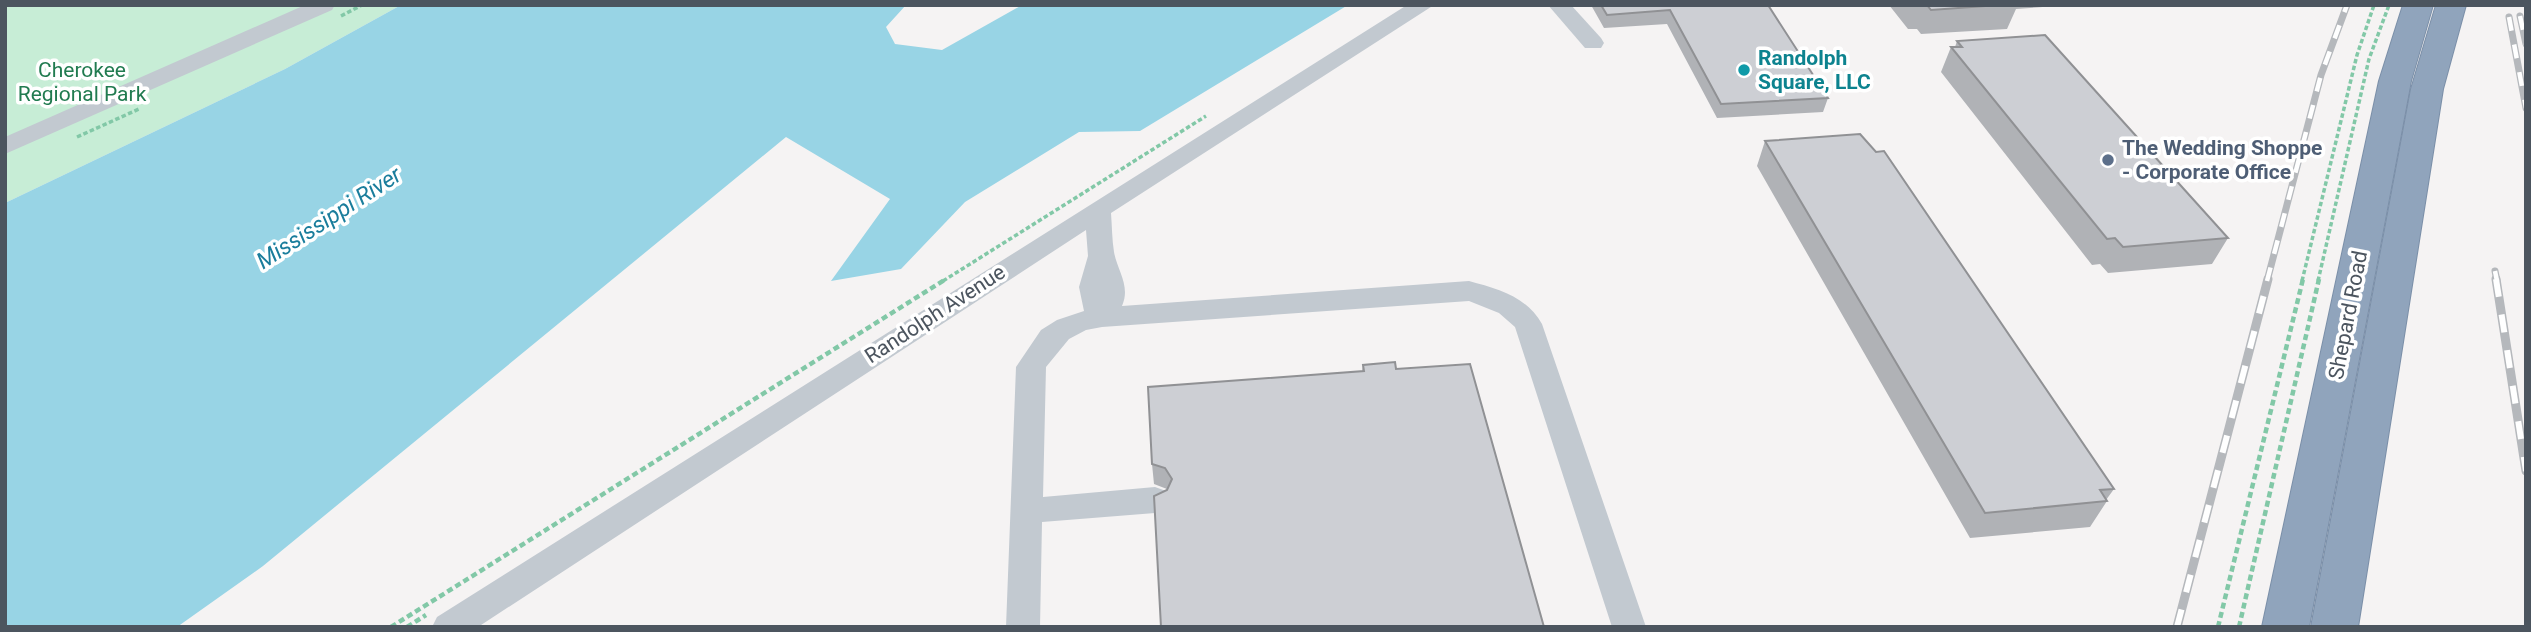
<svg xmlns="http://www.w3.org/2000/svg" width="2531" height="632" viewBox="0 0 2531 632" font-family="Roboto,sans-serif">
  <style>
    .green { fill: #c7edd6 }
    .water { fill: #98d4e5 }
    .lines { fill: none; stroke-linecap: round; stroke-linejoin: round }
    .highway-casing { stroke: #7b8fa8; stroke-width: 2 }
    .path-far1 { stroke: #82c8a7; stroke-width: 3.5; stroke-dasharray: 4.5 2.5; stroke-linecap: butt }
    .path { stroke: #82c8a7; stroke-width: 4.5; stroke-dasharray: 6 3.5; stroke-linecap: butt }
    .minor { fill: #c2c9d0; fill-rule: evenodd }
    .highway { fill: #90a4bc; fill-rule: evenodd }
    .rail-far1-casing { stroke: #b5b8bc; stroke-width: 7 }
    .rail-casing { stroke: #b5b8bc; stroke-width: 9 }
    .rail-far1 { stroke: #fff; stroke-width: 4.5; stroke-dasharray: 14; stroke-linecap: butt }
    .rail { stroke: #fff; stroke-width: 6; stroke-dasharray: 18; stroke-linecap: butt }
    .wall { fill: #b0b2b6 }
    .building { fill: #cdcfd4; stroke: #909194; stroke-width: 2 }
    .culture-dot { fill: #0f9aa8; stroke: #fff; stroke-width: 2.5 }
    .service-dot { fill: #5c6f8a; stroke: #fff; stroke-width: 2.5 }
    .labels { text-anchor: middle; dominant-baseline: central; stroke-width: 7; stroke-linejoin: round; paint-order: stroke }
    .culture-label { font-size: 21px; font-weight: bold; fill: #0d838f; stroke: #fff; text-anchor: start }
    .park-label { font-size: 21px; fill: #217b50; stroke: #fff }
    .service-label { font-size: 21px; font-weight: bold; fill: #4e5e75; stroke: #fff; text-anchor: start }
    .street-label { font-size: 21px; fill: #4c555f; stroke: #fff }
    .water-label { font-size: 23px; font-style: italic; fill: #1a7d9c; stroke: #fff }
  </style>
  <rect width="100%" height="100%" fill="#f5f3f3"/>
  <path class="green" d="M5,5H401L285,69L5,203Z"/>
  <path class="water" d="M401,5H906L886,27L895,44L942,50L1022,5H1348L1140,131L1079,132L965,202L901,269L831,281L890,199L786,137L263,566L177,627H5V203L285,69Z"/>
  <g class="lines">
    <defs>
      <g id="highway">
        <path d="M2403,5H2433L2411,81L2309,627H2262L2379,81Z"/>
        <path d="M2436,5H2466L2443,89L2358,627H2311L2411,89Z"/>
      </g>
    </defs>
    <use href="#highway" class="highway-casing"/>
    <g class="path-far1">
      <path d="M341,16L362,5"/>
      <path d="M77,137L139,109"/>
      <path d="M943,281L1206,116"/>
      <path d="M2302,281L2357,55L2374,5"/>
      <path d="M2318,281L2369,59L2389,5"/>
    </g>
    <g class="path">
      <path d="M391,627L946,279"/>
      <path d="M407,627L426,615"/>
      <path d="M2218,627L2303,279"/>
      <path d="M2239,627L2319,279"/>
    </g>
    <g class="minor">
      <path d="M305,5H335L332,10L5,154V137Z"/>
      <path d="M1407,5H1434L1111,213C1112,226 1112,240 1114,252C1117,270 1131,286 1122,306L1469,281C1498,289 1526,296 1542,324L1646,627H1612L1515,327L1499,313L1469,301L1102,327L1086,330L1069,339L1046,367L1043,497L1155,487L1166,491L1171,500L1166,509L1155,513L1042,522L1040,627H1006L1016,367L1041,330L1057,320L1084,311L1079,287L1088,256L1086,230L478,627H432L437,617Z"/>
      <path d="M1548,5H1571L1601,38L1604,43L1601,48H1585Z"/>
    </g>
    <use href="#highway" class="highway"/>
    <defs>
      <g id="rail-far1">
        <path d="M2520,16L2526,44"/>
        <path d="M2509,17L2526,108"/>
        <path d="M2495,271L2497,281"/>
        <path d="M2267,281L2321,75L2347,5"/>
      </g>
      <g id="rail">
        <path d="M2496,279L2526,471"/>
        <path d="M2177,627L2268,279"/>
      </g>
    </defs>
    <use href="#rail-far1" class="rail-far1-casing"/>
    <use href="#rail" class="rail-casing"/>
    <use href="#rail-far1" class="rail-far1"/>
    <use href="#rail" class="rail"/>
  </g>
  <g class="wall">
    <path d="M1591,5H1768L1828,98L1823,112L1717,118L1667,24L1604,28Z"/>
    <path d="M1889,5H2071L2016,9L2007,29L1921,34L1917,29H1908Z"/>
    <path d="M1957,41L2228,238L2212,264L2108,273L2100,264L2092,265L1941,72L1951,47H1955Z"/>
    <path d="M1765,141L2114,489L2106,500L2107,501L2090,527L1970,538L1757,166Z"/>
    <path d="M1395,362L1167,490V489L1154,484L1152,464L1362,371L1363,365Z"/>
  </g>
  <g class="building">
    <path d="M1601,5H1768L1828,98L1721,104L1670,10L1607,15Z"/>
    <path d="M1927,5H1999L1931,10Z"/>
    <path d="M2045,35L2228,238L2123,247L2115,238L2107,239L1951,47H1962L1957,41Z"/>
    <path d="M1860,134L1876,152L1884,151L2114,489L2100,490L2107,501L1985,513L1765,141Z"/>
    <path d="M1395,362L1396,369L1470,364L1544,627H1161L1154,496L1167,490L1172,479L1165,468L1152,464L1148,387L1364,371L1363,365Z"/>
  </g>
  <circle class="culture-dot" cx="1744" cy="70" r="7"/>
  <circle class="service-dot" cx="2108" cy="160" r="7"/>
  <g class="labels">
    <g class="culture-label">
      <text x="1758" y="58">Randolph<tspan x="1758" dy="24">Square, LLC</tspan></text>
    </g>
    <g class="park-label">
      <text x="82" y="70">Cherokee<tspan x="82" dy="24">Regional Park</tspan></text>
    </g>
    <g class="service-label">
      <text x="2122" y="148">The Wedding Shoppe<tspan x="2122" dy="24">- Corporate Office</tspan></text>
    </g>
    <g class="street-label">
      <text transform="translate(935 314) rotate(-33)">Randolph Avenue</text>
      <text transform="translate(2348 315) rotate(-79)">Shepard Road</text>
    </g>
    <g class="water-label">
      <text transform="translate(329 218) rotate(-33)">Mississippi River</text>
    </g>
  </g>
  <rect width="2531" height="632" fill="none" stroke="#4c555f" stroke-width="14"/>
</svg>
